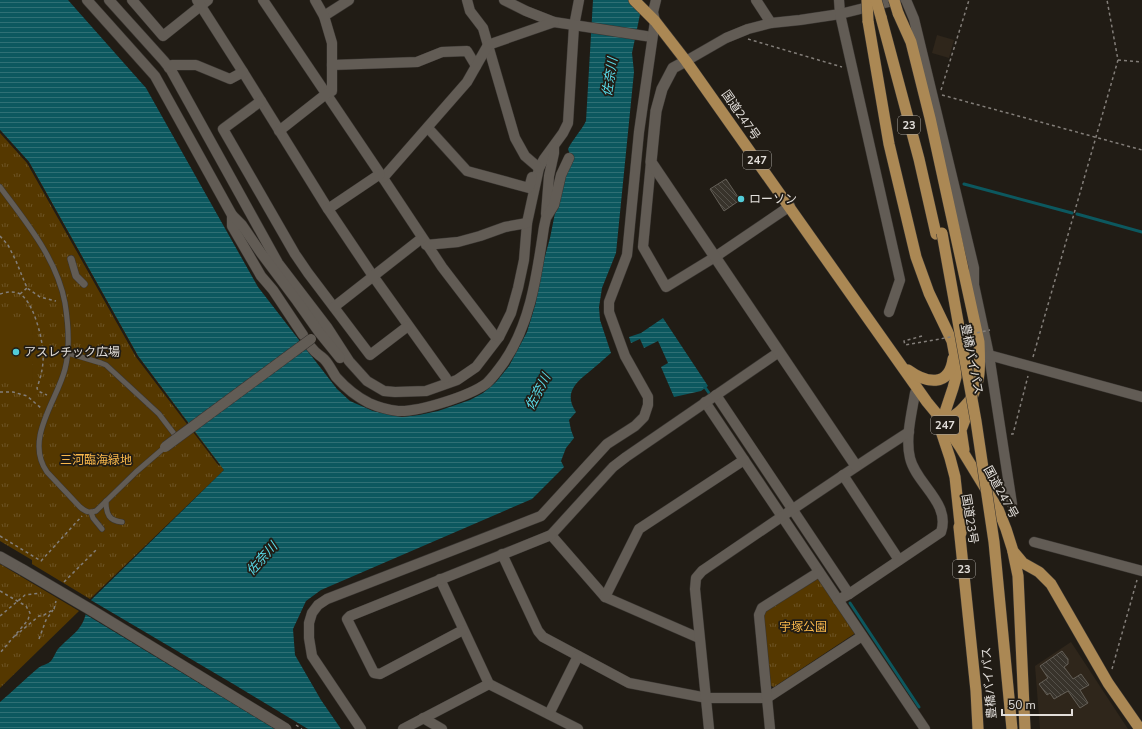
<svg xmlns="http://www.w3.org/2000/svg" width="1142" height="729" viewBox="0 0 1142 729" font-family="'Nunito Sans','Noto Sans JP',sans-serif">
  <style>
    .built { fill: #2f261b }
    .park { fill: url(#park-tufts) }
    .garden { fill: #553800 }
    .water { fill: url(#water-rules) }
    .pier { fill: #211c15 }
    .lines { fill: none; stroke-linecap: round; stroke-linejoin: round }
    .stream { stroke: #0c585f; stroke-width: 3 }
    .building { fill: url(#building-back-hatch); stroke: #645f57 }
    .service-casing { stroke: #3a3632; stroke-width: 6 }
    .pedestrian-casing { stroke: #3a3632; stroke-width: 8 }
    .minor-casing { stroke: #3a3632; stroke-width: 11 }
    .tertiary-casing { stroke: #3a3632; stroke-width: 12 }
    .trunk-casing { stroke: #3a3632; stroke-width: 12 }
    .path { stroke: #837e79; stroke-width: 1.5; stroke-dasharray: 3 3; stroke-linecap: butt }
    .service { stroke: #625c55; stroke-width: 5 }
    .pedestrian { stroke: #625c55; stroke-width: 7 }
    .minor { stroke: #625c55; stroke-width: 10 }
    .tertiary { stroke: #625c55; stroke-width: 11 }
    .trunk { stroke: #ab8854; stroke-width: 11 }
    .minor-bridge-casing { stroke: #3a3632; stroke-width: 11; stroke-linecap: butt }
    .tertiary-bridge-casing { stroke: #3a3632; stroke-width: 12; stroke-linecap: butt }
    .trunk-bridge-casing { stroke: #3a3632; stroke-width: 12; stroke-linecap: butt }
    .path-bridge { stroke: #837e79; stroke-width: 1.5; stroke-dasharray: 3 3; stroke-linecap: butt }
    .minor-bridge { stroke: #625c55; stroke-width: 10 }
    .tertiary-bridge { stroke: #625c55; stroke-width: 11 }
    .trunk-bridge { stroke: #ab8854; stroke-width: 11 }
    .poi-dot { fill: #52cbd8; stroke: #211c15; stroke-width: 1.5 }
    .labels { text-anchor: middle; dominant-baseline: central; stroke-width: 3.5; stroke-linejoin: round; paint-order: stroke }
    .shield { fill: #211c15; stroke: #a8a49f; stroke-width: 1 }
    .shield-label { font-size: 11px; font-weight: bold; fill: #e2deda }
    .street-label { font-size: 12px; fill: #e2deda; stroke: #211c15 }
    .poi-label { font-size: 12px; fill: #e2deda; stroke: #211c15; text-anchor: start }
    .park-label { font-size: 12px; fill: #fab84b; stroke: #211c15 }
    .water-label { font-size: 13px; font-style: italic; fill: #59dcea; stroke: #211c15 }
  </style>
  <defs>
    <pattern id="park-tufts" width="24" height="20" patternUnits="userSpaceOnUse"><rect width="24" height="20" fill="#553800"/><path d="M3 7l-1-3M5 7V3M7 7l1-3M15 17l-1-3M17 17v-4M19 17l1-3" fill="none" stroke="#6d5425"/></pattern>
    <pattern id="water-rules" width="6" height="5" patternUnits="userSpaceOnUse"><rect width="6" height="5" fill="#0c585f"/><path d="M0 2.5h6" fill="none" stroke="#2f7075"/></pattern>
    <pattern id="building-back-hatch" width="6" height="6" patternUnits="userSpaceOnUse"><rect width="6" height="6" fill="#38332b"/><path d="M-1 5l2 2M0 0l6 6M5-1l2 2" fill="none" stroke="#545049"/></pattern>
  </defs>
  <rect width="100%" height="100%" fill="#211c15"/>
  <g class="built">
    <path d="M937,35L954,40L949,58L932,53Z"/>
    <path d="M1071,642L1128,729H1040L1035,666Z"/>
  </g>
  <g class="park">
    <path d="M0,130L29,162L48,194L224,470L90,599L32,564V560L0,541Z"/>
    <path d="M0,564L79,611L0,688Z"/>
    <path d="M817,578L820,579L855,631L854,634L774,687L771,686L763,614L765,610Z"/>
  </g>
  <path class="garden" d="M0,321H33L32,382H0Z"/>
  <g class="water">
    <path d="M0,0H68L146,88L258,287L337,389L350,401L373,411L402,417L419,415L438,411L470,400L483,393L496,382L509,366L527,332L536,302L537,285L550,238L555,213L571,158L568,149C573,139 581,131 586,121L593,0H643L632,53L634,72L616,253L602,288L599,307L600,320L611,353C603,360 596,366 589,372C574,384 564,394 576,412L569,420L571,430L574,438L566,448L561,461L564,467L532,499L321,590L306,601L293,629L295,655L321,700L341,729H0V702C13,691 24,680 37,669C41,665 46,665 50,662C54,658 55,653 58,649C73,633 86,629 87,604L224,470L138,356L29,162L0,130Z"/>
    <path d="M663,318L708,386L701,391L674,397L661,367L668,363L658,341L644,348L640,339L631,343L629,337L641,333Z"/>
  </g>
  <g class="pier">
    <path d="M0,130L29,162L138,356L189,424L297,344L301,338L308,348L301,350L194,431L220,465L219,466L136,357L27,163L0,133Z"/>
    <path d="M89,599L235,685L308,729H275L85,614V604Z"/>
  </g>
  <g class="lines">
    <g class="stream">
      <path d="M964,184L1072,213"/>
      <path d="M1077,214L1142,232"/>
      <path d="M704,386L709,393"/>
      <path d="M850,603L919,707"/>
    </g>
  </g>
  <g class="building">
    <path d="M726,179L740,200L724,211L710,189Z"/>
    <path d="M1062,651L1068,659V664L1064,667L1073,679L1081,674L1089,685L1080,690L1088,703L1080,708L1068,691L1054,699L1050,693L1047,695L1039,684L1048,678L1040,666Z"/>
  </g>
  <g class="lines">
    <defs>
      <g id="service">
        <path d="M0,187C26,222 57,259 65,303C68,322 70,350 65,369C57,401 24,439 47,472L80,507C86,512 89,513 96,511L136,472L165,447"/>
        <path d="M68,353L101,363L106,365L159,414L175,435"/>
        <path d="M106,501C106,514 109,521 122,522"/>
        <path d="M91,512L93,518L102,529"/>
      </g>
      <path id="pedestrian" d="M71,259L76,276L84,284"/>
      <g id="minor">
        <path d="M87,0L155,76L232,215V226L250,257L261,276L273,290L303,335"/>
        <path d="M109,0L164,61L171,70L278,263L327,327L349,361L367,381L384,391L395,392L426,391L457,380L476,367L499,337L511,313L518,288L524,260L527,223L539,168L544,159L563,133L568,123L574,26L579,0"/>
        <path d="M132,0L163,36L208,0"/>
        <path d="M197,0L243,72L328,209L373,276L446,378"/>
        <path d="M263,0L383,178L442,267L494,335L499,337"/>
        <path d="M467,0L470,11L483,28L515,138L525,156L539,168"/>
        <path d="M504,0L526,11L554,22L652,37"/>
        <path d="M756,0L771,23"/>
        <path d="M906,0L914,19L974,268V285L989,355L1012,504"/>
        <path d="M324,16L349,0"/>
        <path d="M686,61L726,38L748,29L771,23L800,20L840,14L839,0"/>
        <path d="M332,65L417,62L442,52L467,51L476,66"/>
        <path d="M169,68L172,65H196L230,79L243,72"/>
        <path d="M261,101L223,129L295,254L308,273L370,355L408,326"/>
        <path d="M428,128L467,171L529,188L532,177"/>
        <path d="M279,131L326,94L332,91V43L324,16L315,0"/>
        <path d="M651,162L643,247L666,287L715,257L790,206"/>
        <path d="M383,178L467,82L488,45L554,22"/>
        <path d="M328,209L380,174"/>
        <path d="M546,214L549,176L554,153V146"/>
        <path d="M232,215L242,225L261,253L297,301L319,332L340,358"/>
        <path d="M426,245L458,242L480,236L505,227L527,223"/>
        <path d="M334,307L422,238"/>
        <path d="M889,312L900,280L840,14L897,0"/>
        <path d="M311,347C317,355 319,354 324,359C329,364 332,371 336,377C345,387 357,397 369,403C378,407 389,410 398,411C419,412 470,396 487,383C493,377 499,369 504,362C531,323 537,273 544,227L546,218L554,205L561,175L569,158"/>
        <path d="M989,355L1142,397"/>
        <path d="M716,395L849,594"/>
        <path d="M705,402L925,729"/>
        <path d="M843,475L899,560"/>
        <path d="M551,535L605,597L699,638"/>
        <path d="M1034,542L1142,571"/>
        <path d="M502,554L538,631L543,637L629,683L707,698H767L862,636"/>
        <path d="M440,579L489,684L578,729"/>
        <path d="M605,597L639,529L744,460"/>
        <path d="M838,600L849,594L941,532C951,503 916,484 910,458C905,438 912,412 915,393"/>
        <path d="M463,630L380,674L374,673L347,619L350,616L551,535L613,467L626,457L779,352"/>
        <path d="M549,714L578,656"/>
        <path d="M423,718L442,729"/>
        <path d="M361,729L312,656L309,638V623L312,613L318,605L327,599L541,516L607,444L635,426L644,417L648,405V397L625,356L609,312V302L627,255L639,132L655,21L653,12L656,0"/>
        <path d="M403,729L489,684"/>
        <path d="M709,729L695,589L696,578L702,571C771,524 839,477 909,432"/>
        <path d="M770,729L759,615L762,608L819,572"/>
      </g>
      <g id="tertiary">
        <path d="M686,61L673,68L662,89L656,111L651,162L856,466"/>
        <path d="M0,557L23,570"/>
      </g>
      <g id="trunk">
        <path d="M634,0L655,21L686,61L927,402L941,419L960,447L998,509L1006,529L1013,551L1023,563L1039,572L1051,584L1108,683L1140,729"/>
        <path d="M898,13L911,42L930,118L979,342C980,366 982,389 964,407C956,416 949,420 937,418"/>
        <path d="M881,17L919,159L936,234"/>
        <path d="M868,21L889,144L916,257L929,293L952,341L956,362V377L953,388L941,424V431L950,458L955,477L961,533"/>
        <path d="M908,370C926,383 949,388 953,359"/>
        <path d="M964,450L961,430L971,404"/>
        <path d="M959,527L976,691L978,729"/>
        <path d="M1013,552L1018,576L1025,729"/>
      </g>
    </defs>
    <use href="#service" class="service-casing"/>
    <use href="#pedestrian" class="pedestrian-casing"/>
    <use href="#minor" class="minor-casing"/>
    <use href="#tertiary" class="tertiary-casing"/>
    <use href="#trunk" class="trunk-casing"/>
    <g class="path">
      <path d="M748,39L842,67"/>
      <path d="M1118,60L1142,62"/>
      <path d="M941,90L969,0"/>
      <path d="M942,95L1142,150"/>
      <path d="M0,236L8,245L16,261L27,288L40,297L56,301"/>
      <path d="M0,294C6,292 12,291 18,293C33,299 42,337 43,352C44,365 41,376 37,388L38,391L47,395"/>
      <path d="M20,294L27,288"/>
      <path d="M1033,357L1118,60L1107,0"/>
      <path d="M0,392H13L27,396L41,408"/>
      <path d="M1011,434H1013L1028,376"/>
      <path d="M0,536L41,561L82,516"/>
      <path d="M64,582L97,549"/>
      <path d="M0,591L26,606L30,613L28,620L0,653"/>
      <path d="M0,616L25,595L41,593"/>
      <path d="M15,636L39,616L44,615L54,609L56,601"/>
      <path d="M39,639L46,620L53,610"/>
      <path d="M1112,669L1137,580"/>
    </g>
    <use href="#service" class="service"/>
    <use href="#pedestrian" class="pedestrian"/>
    <use href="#minor" class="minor"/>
    <use href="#tertiary" class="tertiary"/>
    <use href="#trunk" class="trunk"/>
    <defs>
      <path id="minor-bridge" d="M165,447L311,339"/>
      <path id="tertiary-bridge" d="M23,570L91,610L286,729"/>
      <g id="trunk-bridge">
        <path d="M867,0L868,21"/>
        <path d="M876,0L881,17"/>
        <path d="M894,0L898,13"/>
        <path d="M942,233L976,421L994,542L1012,729"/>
      </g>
    </defs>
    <use href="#minor-bridge" class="minor-bridge-casing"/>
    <use href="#tertiary-bridge" class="tertiary-bridge-casing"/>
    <use href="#trunk-bridge" class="trunk-bridge-casing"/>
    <g class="path-bridge">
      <path d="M971,334L990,330"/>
      <path d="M922,336L904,341L905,345L951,337"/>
      <path d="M296,725L302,729"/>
    </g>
    <use href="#minor-bridge" class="minor-bridge"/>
    <use href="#tertiary-bridge" class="tertiary-bridge"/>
    <use href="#trunk-bridge" class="trunk-bridge"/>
  </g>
  <g class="poi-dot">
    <circle cx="741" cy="199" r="4"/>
    <circle cx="16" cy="352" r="4"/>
  </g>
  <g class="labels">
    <g class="shield">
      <rect x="898" y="116" width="22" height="18" rx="3"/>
      <rect x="743" y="151" width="28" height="18" rx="3"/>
      <rect x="931" y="416" width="28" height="18" rx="3"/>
      <rect x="953" y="560" width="22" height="18" rx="3"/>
    </g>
    <g class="shield-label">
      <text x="909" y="125">23</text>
      <text x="757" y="160">247</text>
      <text x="945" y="425">247</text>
      <text x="964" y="569">23</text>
    </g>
    <g class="street-label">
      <text transform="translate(741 115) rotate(55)">国道247号</text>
      <text transform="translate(972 359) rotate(79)">豊橋バイパス</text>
      <text transform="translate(1001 492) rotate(61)">国道247号</text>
      <text transform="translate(970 519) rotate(81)">国道23号</text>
      <text transform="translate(989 683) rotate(-95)">豊橋バイパス</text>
    </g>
    <g class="poi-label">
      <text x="749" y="199">ローソン</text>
      <text x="24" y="352">アスレチック広場</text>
    </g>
    <g class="park-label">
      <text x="96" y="460">三河臨海緑地</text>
      <text x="803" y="627">宇塚公園</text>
    </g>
    <g class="water-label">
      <text transform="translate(610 77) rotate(-81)">佐奈川</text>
      <text transform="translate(538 392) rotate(-62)">佐奈川</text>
      <text transform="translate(262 559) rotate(-48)">佐奈川</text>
    </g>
  </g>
  <path d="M1002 709v6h70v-6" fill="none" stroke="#e2deda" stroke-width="2"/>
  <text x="1008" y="709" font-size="12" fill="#e2deda" stroke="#211c15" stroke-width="3" paint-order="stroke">50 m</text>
</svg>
